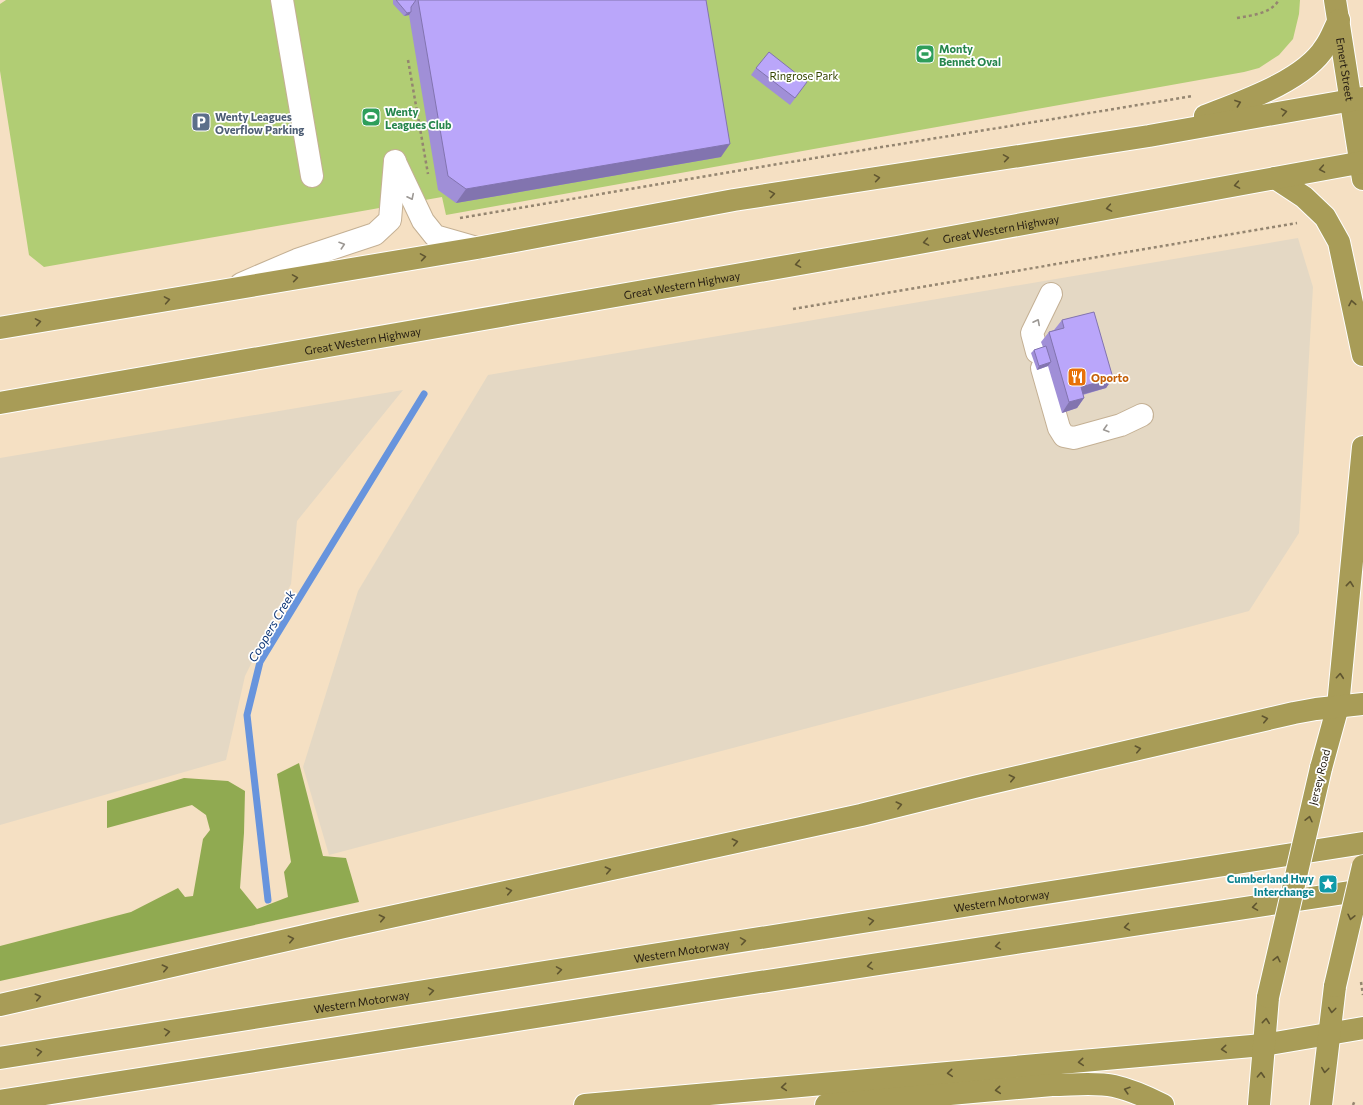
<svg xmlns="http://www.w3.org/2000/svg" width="1363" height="1105" viewBox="0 0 1363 1105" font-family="Commissioner,sans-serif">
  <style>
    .industrial { fill: #e4d8c4 }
    .green { fill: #b1cd74 }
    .forest { fill: #90aa51 }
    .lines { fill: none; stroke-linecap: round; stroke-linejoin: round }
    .stream { stroke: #6794dd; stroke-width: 7 }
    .minor-casing { stroke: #c4b094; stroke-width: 24 }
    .highway-casing { stroke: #fff; stroke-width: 24 }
    .path { stroke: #948570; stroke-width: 2.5; stroke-dasharray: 3 3; stroke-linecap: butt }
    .minor { stroke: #fff; stroke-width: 22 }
    .highway { stroke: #a89c57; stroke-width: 22 }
    .highway-bridge-casing { stroke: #fff; stroke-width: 24; stroke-linecap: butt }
    .highway-bridge { stroke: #a89c57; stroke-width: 22 }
    .wall { fill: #a08fd7 }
    .shaded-wall { fill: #8274af }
    .building { fill: #baa6fa; stroke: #8274af }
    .oneway { stroke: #5f5530 }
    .oneway2 { stroke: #9c9894 }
    .labels { text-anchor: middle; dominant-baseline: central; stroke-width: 3.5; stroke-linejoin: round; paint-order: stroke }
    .leisure-label { font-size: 11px; font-weight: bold; fill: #27864d; stroke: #fff; text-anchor: start }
    .street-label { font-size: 11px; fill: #231b11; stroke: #fff }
    .park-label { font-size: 11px; fill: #364601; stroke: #fff }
    .service-label { font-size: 11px; font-weight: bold; fill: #4e5e75; stroke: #fff; text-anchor: start }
    .food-label { font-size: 11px; font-weight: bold; fill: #c56008; stroke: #fff; text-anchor: start }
    .culture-label { font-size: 11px; font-weight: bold; fill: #0d838f; stroke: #fff; text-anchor: end }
    .water-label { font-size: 12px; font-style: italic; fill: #0c3576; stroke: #fff }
  </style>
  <rect width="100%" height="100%" fill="#f5e0c3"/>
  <g class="industrial">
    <path d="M1298,238L1313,287L1299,533L1249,611L329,855L303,767L358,591L488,375Z"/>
    <path d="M403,390L297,521L291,584L245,676L226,760L0,825V458Z"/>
  </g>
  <path class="green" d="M6,0H1300L1299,14L1293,39L1279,55L1259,68L1244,72L446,215L442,197L44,267L29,255L0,71V4Z"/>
  <path class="forest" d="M299,763L323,856L346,858L359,902L0,981V946L131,912L178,888L185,897L193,896L203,839L210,830L206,815L192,805L107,828V801L184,778L228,781L245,791L244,833L240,888L257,909L288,897L284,872L291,862L277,774Z"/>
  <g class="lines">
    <path class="stream" d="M268,900L247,715L260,662L424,394"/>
    <defs>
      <g id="minor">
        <path d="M282,0L312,176"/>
        <path d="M395,162L423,221L435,236L477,248"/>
        <path d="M241,284L297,260L375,234L390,220L395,161"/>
        <path d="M1037,352L1032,333L1051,294"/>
        <path d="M1042,368L1059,428L1064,436L1074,438L1121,425L1142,415"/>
      </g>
      <g id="highway">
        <path id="s1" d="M1335,0L1363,179"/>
        <path d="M1205,116C1241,102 1304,81 1325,47C1331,39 1334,29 1339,20"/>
        <path d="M1275,178L1304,197L1325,217L1339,242L1363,355"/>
        <path d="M0,328L477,248L734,200L1149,136L1363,98"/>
        <path id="s2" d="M0,403L897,247L1363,162"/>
        <path d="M1321,768L1338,706L1363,447"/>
        <path d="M0,1005L344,927L861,815L974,787L1294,713L1316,709L1363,704"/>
        <path id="s3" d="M0,1058L1363,843"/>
        <path d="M0,1101L695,992L1363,890"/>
        <path d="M585,1105L1263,1045L1363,1028"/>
        <path d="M826,1105L1052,1085C1072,1085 1095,1082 1114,1086C1132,1090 1147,1097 1163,1105"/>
        <path d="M1259,1105L1268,997"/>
        <path d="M1321,1105L1335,986"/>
      </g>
    </defs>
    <use href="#minor" class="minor-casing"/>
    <use href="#highway" class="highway-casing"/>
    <g class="path">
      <path d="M1237,18C1253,15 1270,14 1279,0"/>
      <path d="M408,60L428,174"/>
      <path d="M460,218L754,168L1193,96"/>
      <path d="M793,309L1297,223"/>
      <path d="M1361,982L1363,995"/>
      <path d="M1353,1105L1355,1100"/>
    </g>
    <use href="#minor" class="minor"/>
    <use href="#highway" class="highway"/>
    <defs>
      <g id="highway-bridge">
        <path d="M1335,986L1363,866"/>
        <path d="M1268,997L1321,768"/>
      </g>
    </defs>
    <use href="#highway-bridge" class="highway-bridge-casing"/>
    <use href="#highway-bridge" class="highway-bridge"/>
  </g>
  <g class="wall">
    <path d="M393,0H706L721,157L456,203L438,190L409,15L404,16L393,4Z"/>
    <path d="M756,68L802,89L790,105L751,75Z"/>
    <path d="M1062,320L1113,378L1106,388L1083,395L1084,398L1077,408L1062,413L1048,366L1037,370L1031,353L1034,350L1043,347L1041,342L1049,332L1054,330Z"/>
  </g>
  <g class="shaded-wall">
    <path d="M411,12L409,15L404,16L407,13Z"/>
    <path d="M730,144L721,157L456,203L466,189Z"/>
    <path d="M1051,362L1048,366L1037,370L1039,366Z"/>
    <path d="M1113,378L1106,388L1073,397L1081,387Z"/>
    <path d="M1084,398L1077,408L1062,413L1069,402Z"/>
  </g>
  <g class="building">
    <path d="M396,0H416L411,7V12L407,13Z"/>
    <path d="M418,0H706L730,144L466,189L448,176Z"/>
    <path d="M769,52L807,82L795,98L756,68Z"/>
    <path d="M1094,312L1113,378L1081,387L1084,398L1069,402L1049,332L1064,328L1062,320Z"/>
    <path d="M1046,346L1051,362L1039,366L1034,350Z"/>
  </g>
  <defs><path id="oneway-chevron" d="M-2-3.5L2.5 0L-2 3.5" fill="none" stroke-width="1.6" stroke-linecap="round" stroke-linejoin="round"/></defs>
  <g class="oneway">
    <use href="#oneway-chevron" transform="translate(1238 103) rotate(-20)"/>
    <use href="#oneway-chevron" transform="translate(1284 112) rotate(-10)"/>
    <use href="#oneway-chevron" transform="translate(1006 158) rotate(-9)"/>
    <use href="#oneway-chevron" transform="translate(1322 169) rotate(170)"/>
    <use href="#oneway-chevron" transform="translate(877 178) rotate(-9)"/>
    <use href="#oneway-chevron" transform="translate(1237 185) rotate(170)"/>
    <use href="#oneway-chevron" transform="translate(772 194) rotate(-9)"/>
    <use href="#oneway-chevron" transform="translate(1109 208) rotate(170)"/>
    <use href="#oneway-chevron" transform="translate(926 242) rotate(170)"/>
    <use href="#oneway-chevron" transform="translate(423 257) rotate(-9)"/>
    <use href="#oneway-chevron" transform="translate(798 264) rotate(170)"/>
    <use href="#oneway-chevron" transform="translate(295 278) rotate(-9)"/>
    <use href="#oneway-chevron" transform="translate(167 300) rotate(-10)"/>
    <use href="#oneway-chevron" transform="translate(1352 303) rotate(-101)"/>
    <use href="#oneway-chevron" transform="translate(38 322) rotate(-10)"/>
    <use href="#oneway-chevron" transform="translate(1350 584) rotate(-84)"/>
    <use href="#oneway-chevron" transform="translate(1340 676) rotate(-85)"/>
    <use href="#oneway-chevron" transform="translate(1265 719) rotate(-13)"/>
    <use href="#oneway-chevron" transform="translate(1138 749) rotate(-13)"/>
    <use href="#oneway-chevron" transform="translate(1012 778) rotate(-13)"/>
    <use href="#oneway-chevron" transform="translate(899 805) rotate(-14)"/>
    <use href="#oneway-chevron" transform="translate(1309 819) rotate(-77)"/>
    <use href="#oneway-chevron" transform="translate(735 842) rotate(-12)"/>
    <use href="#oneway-chevron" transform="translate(608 870) rotate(-12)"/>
    <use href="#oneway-chevron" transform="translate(509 891) rotate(-12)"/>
    <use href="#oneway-chevron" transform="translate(1255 907) rotate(171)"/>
    <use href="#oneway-chevron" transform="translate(1351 917) rotate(103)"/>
    <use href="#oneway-chevron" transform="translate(382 918) rotate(-12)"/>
    <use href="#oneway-chevron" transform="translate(871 921) rotate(-9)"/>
    <use href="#oneway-chevron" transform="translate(1127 927) rotate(171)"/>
    <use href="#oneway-chevron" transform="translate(291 939) rotate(-13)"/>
    <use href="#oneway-chevron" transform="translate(743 941) rotate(-9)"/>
    <use href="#oneway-chevron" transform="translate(998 946) rotate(171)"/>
    <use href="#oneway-chevron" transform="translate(1277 959) rotate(-77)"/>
    <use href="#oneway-chevron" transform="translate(870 966) rotate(171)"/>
    <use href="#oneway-chevron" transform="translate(165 968) rotate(-13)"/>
    <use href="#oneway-chevron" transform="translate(559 970) rotate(-9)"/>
    <use href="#oneway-chevron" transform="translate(431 991) rotate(-9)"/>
    <use href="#oneway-chevron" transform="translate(38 997) rotate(-13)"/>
    <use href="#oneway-chevron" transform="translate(1332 1010) rotate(97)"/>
    <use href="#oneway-chevron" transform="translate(1266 1021) rotate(-84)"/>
    <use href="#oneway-chevron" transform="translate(167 1032) rotate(-9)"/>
    <use href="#oneway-chevron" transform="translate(1224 1049) rotate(175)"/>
    <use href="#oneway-chevron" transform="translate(39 1052) rotate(-9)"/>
    <use href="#oneway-chevron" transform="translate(1081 1062) rotate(175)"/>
    <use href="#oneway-chevron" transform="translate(1325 1070) rotate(97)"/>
    <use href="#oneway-chevron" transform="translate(950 1073) rotate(175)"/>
    <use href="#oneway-chevron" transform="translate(1261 1075) rotate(-87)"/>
    <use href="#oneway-chevron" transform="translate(784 1087) rotate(175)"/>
    <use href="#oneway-chevron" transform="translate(998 1090) rotate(175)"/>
    <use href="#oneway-chevron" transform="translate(1127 1090) rotate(-163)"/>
  </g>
  <g class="oneway2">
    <use href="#oneway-chevron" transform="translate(411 197) rotate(64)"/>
    <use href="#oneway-chevron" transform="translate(342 245) rotate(-18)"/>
    <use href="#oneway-chevron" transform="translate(1037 322) rotate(-63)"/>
    <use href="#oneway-chevron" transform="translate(1106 429) rotate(164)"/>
  </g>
  <defs>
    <symbol id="stadium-square" viewBox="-11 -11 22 22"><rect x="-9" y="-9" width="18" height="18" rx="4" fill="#2e9e5b" stroke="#fff"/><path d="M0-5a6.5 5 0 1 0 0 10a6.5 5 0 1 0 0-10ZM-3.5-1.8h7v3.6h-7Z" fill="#fff"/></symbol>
    <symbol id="parking-square" viewBox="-11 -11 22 22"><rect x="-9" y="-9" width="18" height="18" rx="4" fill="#5c6f8a" stroke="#fff"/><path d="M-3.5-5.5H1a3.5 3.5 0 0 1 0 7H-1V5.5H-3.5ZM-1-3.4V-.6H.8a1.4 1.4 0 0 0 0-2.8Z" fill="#fff"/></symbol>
    <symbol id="restaurant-square" viewBox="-11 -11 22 22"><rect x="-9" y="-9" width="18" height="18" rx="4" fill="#e8710a" stroke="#fff"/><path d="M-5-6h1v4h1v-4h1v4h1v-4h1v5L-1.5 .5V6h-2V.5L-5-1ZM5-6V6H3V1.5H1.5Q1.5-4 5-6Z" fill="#fff"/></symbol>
    <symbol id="sight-square" viewBox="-11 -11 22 22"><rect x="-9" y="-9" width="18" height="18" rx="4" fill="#0f9aa8" stroke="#fff"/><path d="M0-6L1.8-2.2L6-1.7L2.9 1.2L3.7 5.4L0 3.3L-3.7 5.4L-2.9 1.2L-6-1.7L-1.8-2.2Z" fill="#fff"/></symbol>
  </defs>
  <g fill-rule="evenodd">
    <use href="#stadium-square" x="914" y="43" width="22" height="22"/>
    <use href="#stadium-square" x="360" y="106" width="22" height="22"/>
    <use href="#parking-square" x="190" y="111" width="22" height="22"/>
    <use href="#restaurant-square" x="1066" y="366" width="22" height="22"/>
    <use href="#sight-square" x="1317" y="873" width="22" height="22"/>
  </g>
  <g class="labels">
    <g class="leisure-label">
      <text x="939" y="48">Monty<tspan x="939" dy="13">Bennet Oval</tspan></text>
      <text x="385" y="111">Wenty<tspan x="385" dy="13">Leagues Club</tspan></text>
    </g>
    <g class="street-label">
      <text stroke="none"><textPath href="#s1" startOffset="70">Emert Street</textPath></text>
      <text stroke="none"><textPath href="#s2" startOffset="1016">Great Western Highway</textPath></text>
      <text stroke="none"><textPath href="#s2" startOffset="692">Great Western Highway</textPath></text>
      <text stroke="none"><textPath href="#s2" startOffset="368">Great Western Highway</textPath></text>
      <text transform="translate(1319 777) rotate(-76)">Jersey Road</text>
      <text stroke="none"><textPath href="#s3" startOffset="1014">Western Motorway</textPath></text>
      <text stroke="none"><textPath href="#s3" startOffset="690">Western Motorway</textPath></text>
      <text stroke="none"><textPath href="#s3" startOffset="366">Western Motorway</textPath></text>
    </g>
    <g class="park-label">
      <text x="804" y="75">Ringrose Park</text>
    </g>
    <g class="service-label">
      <text x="215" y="116">Wenty Leagues<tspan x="215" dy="13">Overflow Parking</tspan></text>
    </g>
    <g class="food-label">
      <text x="1091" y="377">Oporto</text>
    </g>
    <g class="culture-label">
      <text x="1314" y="878">Cumberland Hwy<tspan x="1314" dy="13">Interchange</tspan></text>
    </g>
    <g class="water-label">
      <text transform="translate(271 626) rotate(-60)">Coopers Creek</text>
    </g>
  </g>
</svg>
